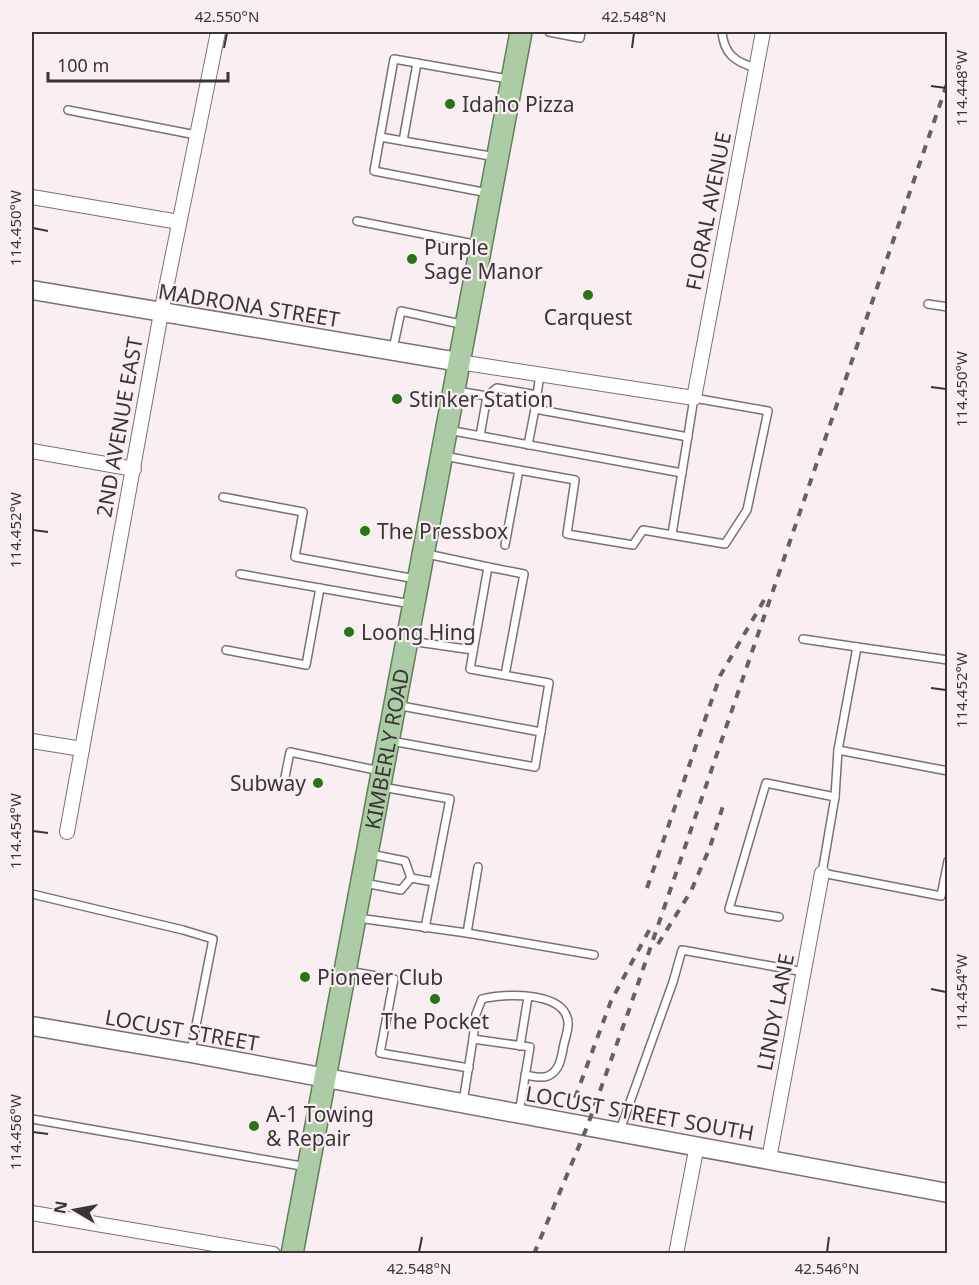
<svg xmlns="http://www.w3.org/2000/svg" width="979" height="1285" viewBox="0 0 979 1285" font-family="'Noto Sans',sans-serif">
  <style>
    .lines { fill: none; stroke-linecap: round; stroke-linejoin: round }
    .lane-casing { stroke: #7b7175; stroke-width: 10 }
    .street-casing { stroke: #7b7175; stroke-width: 16 }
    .secondary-casing { stroke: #7b7175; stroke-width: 21 }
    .primary-casing { stroke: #608158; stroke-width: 24 }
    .lane { stroke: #fff; stroke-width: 7 }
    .street { stroke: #fff; stroke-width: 14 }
    .secondary { stroke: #fff; stroke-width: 18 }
    .primary { stroke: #accca6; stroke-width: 21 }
    .rail { stroke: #666061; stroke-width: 4; stroke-dasharray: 8 8; stroke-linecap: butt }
    .ticks { fill: none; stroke: #393536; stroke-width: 2 }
    .poi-dot { fill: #287419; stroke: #f9eef1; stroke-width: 2 }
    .labels { text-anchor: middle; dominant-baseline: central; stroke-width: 4.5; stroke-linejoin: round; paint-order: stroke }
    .poi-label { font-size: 21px; fill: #393536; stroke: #f9eef1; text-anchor: start }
    .street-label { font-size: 21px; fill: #393536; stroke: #f9eef1 }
    .neatline { fill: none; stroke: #393536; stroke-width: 2 }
    .ticks-label { font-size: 15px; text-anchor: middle; fill: #393536 }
  </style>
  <rect width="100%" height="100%" fill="#f9eef1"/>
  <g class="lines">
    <defs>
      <g id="lane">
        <path d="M549,32L580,38L581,32"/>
        <path d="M722,32C724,54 735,62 756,68"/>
        <path d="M68,110L196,135"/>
        <path d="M380,137L496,157"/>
        <path d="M403,141L417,63"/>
        <path d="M488,193L374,171L394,59L508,79"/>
        <path d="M357,221L479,245"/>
        <path d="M928,304L948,307"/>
        <path d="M393,349L401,311L465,325"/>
        <path d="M457,391L487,396"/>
        <path d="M537,395L540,374"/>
        <path d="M448,430L682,473"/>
        <path d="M480,436L487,396L497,388L537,395L535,409"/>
        <path d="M528,445L535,409L688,437"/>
        <path d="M444,456L519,470L505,545"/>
        <path d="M519,470L575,480L567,534L633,545L643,530L725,544L747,510L768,411L694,398L672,534"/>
        <path d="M223,497L303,512L295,557L416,579"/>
        <path d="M488,567L524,574L505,675"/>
        <path d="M240,574L411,604"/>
        <path d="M803,639L857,647L838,750L835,797"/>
        <path d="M410,641L473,650"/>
        <path d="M857,647L948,660"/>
        <path d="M226,650L306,665L320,588"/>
        <path d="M396,705L541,732"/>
        <path d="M391,741L535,767L549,683L470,669L488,567L427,554"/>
        <path d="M838,750L948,771"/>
        <path d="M284,782L290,752L380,771"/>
        <path d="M382,787L450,799L425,928"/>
        <path d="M411,878L434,882"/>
        <path d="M364,883L401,890L411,878L405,861L370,854"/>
        <path d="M32,894L183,930L213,939L191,1051"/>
        <path d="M779,917L729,909L766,783L835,797L822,873L941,896L948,861"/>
        <path d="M358,918L467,933L594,955"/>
        <path d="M467,933L478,867"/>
        <path d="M348,971L394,979L380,1053L469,1068"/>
        <path d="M473,1039L476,1014L482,999C504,993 565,991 568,1022C569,1030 564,1041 563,1049C561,1060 559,1071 548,1076C541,1079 532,1076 525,1075"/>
        <path d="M520,1046L528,997"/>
        <path d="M463,1102L473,1039L530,1047L519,1113"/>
        <path d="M32,1119L307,1167"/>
        <path d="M620,1130L673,982L682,950L804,972"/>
      </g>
      <g id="street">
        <path d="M32,197L179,222"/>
        <path d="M459,362L694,398L763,32"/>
        <path d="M32,451L134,469"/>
        <path d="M32,741L82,749"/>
        <path d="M67,832L161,313L218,32"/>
        <path d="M769,1159L822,873"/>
        <path d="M32,1213L273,1254"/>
        <path d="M676,1254L697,1145"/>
      </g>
      <g id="secondary">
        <path d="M32,290L459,362"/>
        <path d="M32,1026L191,1053L948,1193"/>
      </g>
      <g id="primary">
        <path id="s1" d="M292,1254L521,32"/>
      </g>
    </defs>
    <use href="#lane" class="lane-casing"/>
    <use href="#street" class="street-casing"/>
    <use href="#secondary" class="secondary-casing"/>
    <use href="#primary" class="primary-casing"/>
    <use href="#lane" class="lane"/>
    <use href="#street" class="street"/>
    <use href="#secondary" class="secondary"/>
    <use href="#primary" class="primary"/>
    <g class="rail">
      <path d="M647,888L720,676L767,595"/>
      <path d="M658,944L691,891L710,847L723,806"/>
      <path d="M575,1098L611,1001L653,923"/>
      <path d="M534,1254L587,1127L629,1010L948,81"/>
    </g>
  </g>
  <path class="ticks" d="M224,48L227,33M632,48L634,33M931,86L946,88M33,228L48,231M931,387L946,389M33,530L48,532M931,688L946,690M33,831L48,833M931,989L946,992M33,1132L48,1134M419,1252L422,1237M827,1252L829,1237"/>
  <g class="poi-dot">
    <circle cx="450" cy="104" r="6"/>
    <circle cx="412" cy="259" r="6"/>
    <circle cx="588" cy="295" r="6"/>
    <circle cx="397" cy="399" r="6"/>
    <circle cx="365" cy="531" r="6"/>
    <circle cx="349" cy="632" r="6"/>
    <circle cx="318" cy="783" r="6"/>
    <circle cx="305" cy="977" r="6"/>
    <circle cx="435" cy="999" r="6"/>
    <circle cx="254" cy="1126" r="6"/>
  </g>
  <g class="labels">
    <g class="poi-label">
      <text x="462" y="104">Idaho Pizza</text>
      <text x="424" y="247">Purple<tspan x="424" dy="24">Sage Manor</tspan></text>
      <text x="588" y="317" text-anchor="middle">Carquest</text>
      <text x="409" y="399">Stinker Station</text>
      <text x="377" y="531">The Pressbox</text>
      <text x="361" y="632">Loong Hing</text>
      <text x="306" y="783" text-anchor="end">Subway</text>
      <text x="317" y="977">Pioneer Club</text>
      <text x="435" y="1021" text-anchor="middle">The Pocket</text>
      <text x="266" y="1114">A-1 Towing<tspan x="266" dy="24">&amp; Repair</tspan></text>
    </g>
    <g class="street-label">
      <text transform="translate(708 211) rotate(-79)">FLORAL AVENUE</text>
      <text transform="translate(249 305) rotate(9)">MADRONA STREET</text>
      <text transform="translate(119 427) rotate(-80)">2ND AVENUE EAST</text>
      <text stroke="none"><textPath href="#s1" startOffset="514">KIMBERLY ROAD</textPath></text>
      <text transform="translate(775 1012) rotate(-79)">LINDY LANE</text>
      <text transform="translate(182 1030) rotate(10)">LOCUST STREET</text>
      <text transform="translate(640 1113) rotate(10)">LOCUST STREET SOUTH</text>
    </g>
  </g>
  <rect width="979" height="1285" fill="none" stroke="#f9eef1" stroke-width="66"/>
  <g transform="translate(75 1210) rotate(280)" stroke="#f9eef1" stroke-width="4.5" paint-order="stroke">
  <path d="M0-4.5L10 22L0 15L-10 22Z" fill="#393536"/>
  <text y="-9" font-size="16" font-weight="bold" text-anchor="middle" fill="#393536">N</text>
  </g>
  <path d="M48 72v9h180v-9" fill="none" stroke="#393536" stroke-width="3"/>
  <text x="57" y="72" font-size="18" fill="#393536" stroke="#f9eef1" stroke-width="4.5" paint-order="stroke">100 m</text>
  <rect x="33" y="33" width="913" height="1219" class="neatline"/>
  <g class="ticks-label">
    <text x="227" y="22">42.550°N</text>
    <text x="634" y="22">42.548°N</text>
    <text transform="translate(962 88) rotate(-90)" y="5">114.448°W</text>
    <text transform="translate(16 228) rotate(-90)" y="5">114.450°W</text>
    <text transform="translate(962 389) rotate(-90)" y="5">114.450°W</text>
    <text transform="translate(16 530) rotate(-90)" y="5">114.452°W</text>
    <text transform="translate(962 690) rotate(-90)" y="5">114.452°W</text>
    <text transform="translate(16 831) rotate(-90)" y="5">114.454°W</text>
    <text transform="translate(962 992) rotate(-90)" y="5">114.454°W</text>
    <text transform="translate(16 1132) rotate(-90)" y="5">114.456°W</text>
    <text x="419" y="1274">42.548°N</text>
    <text x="827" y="1274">42.546°N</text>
  </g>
</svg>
